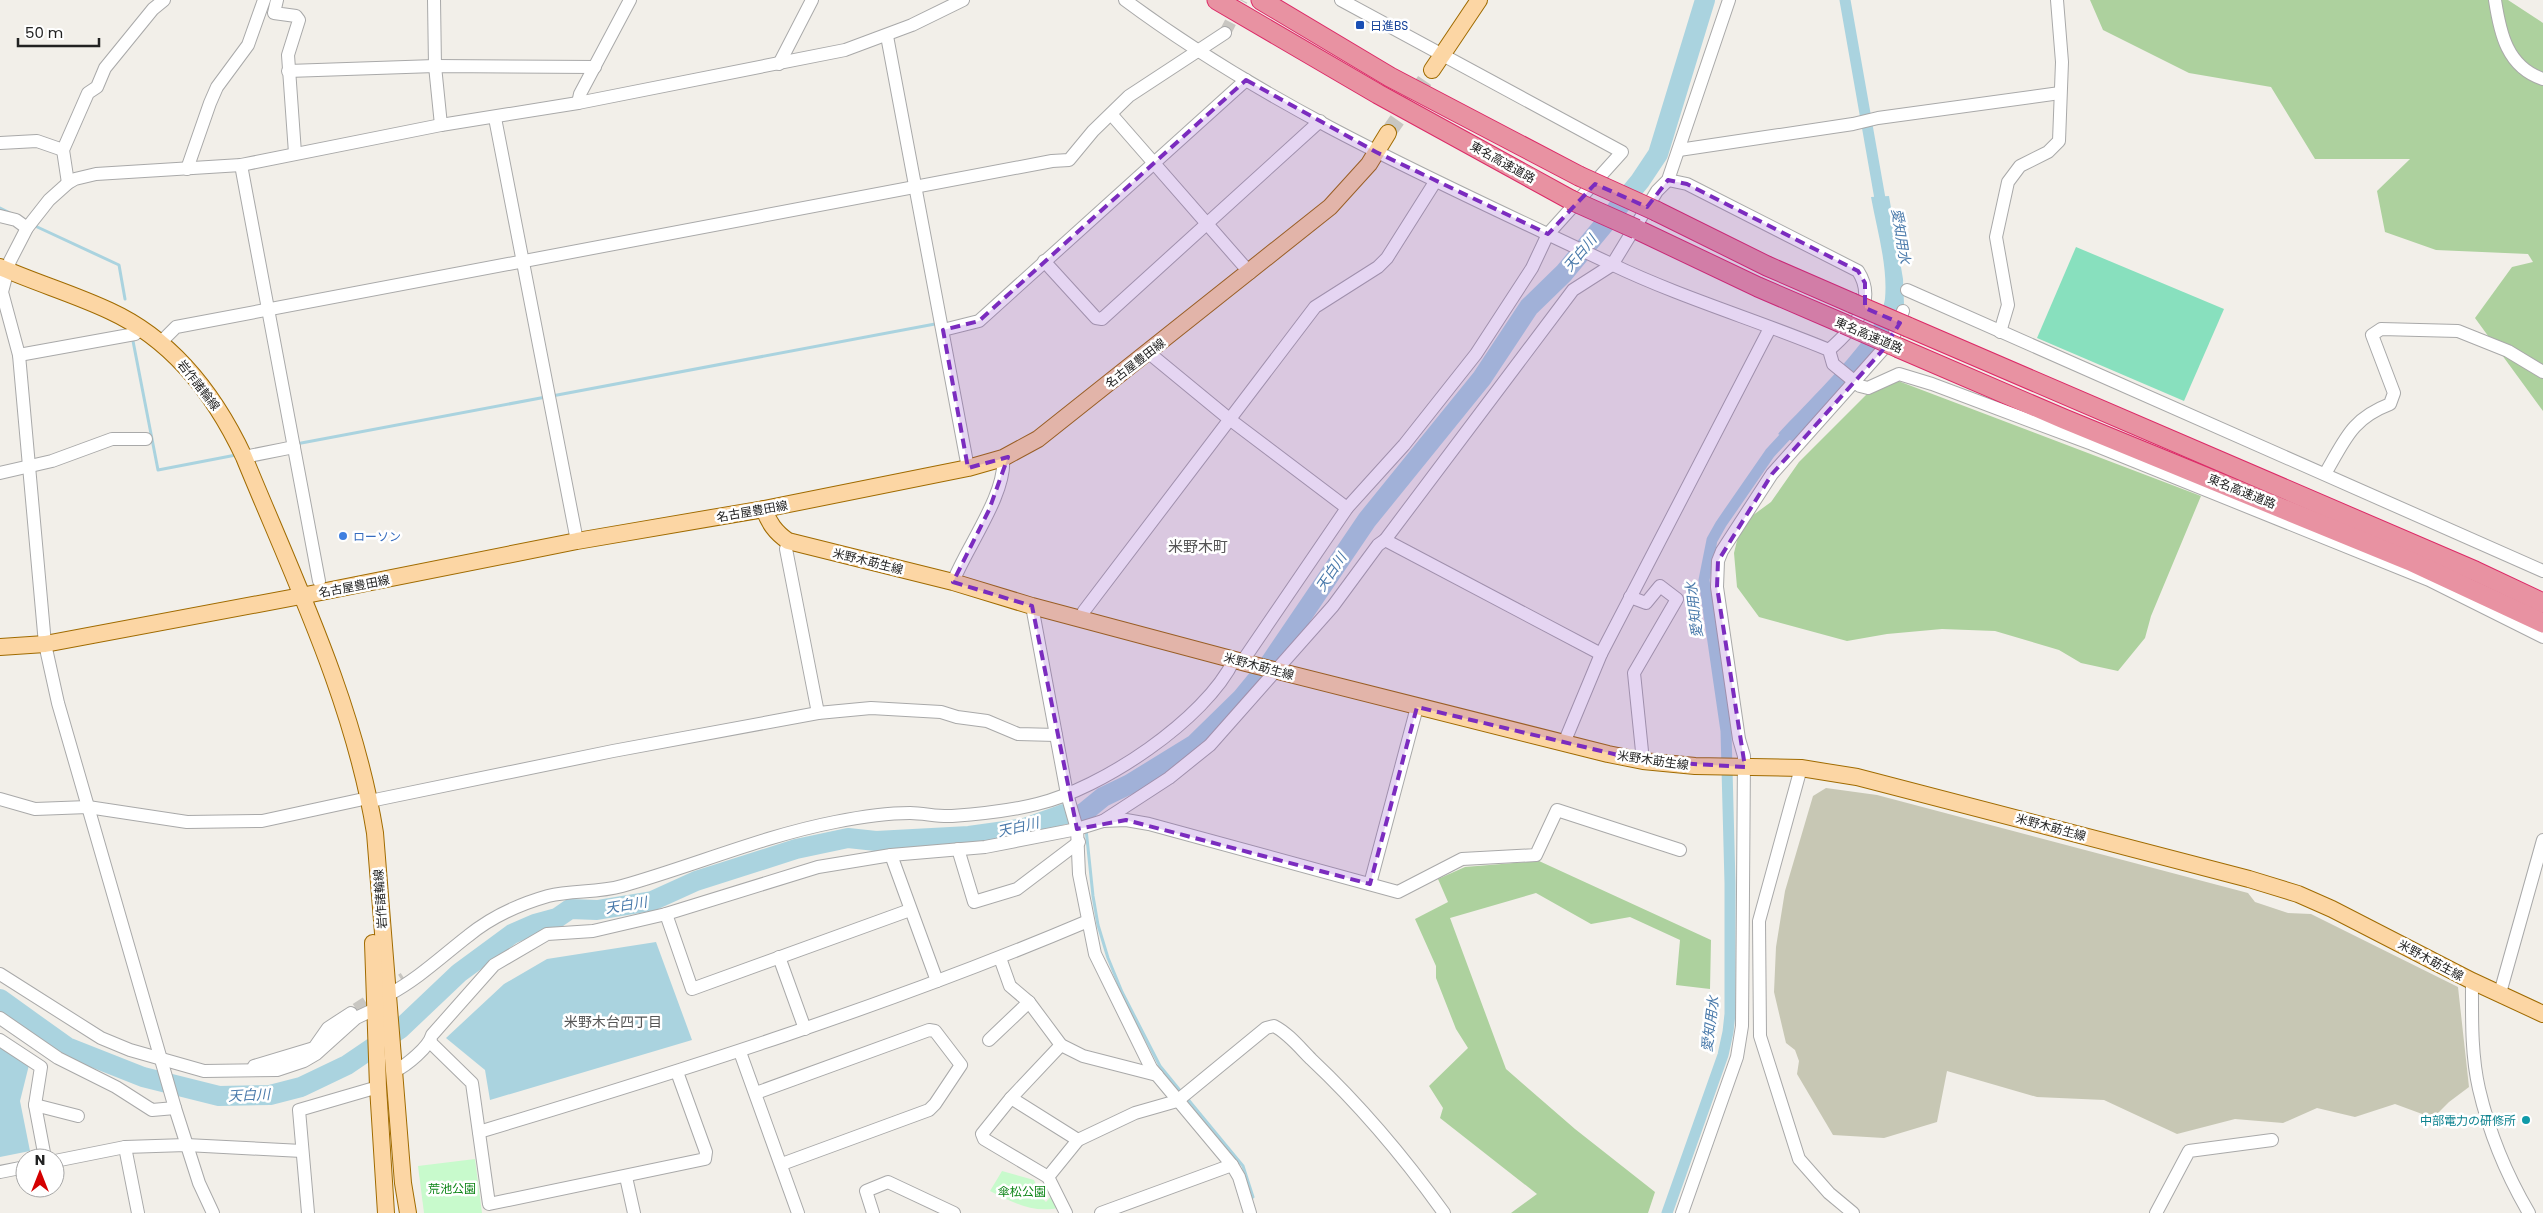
<svg xmlns="http://www.w3.org/2000/svg" width="2543" height="1213" viewBox="0 0 2543 1213" font-family="Poppins,'Noto Sans JP',sans-serif">
  <style>
    .construction { fill: #c7c7b4 }
    .forest { fill: #add19e }
    .park { fill: #c8facc }
    .pitch { fill: #88e0be }
    .water { fill: #aad3df }
    .lines { fill: none; stroke-linecap: round; stroke-linejoin: round }
    .stream { stroke: #aad3df; stroke-width: 3 }
    .canal { stroke: #aad3df; stroke-width: 11 }
    .river { stroke: #aad3df; stroke-width: 20 }
    .minor-tunnel { stroke: #c8c6c1; stroke-width: 12; stroke-dasharray: 12 6; stroke-linecap: butt }
    .major-tunnel { stroke: #c8c6c1; stroke-width: 16; stroke-dasharray: 16 8; stroke-linecap: butt }
    .minor-casing { stroke: #a9a9a9; stroke-width: 14 }
    .major-casing { stroke: #a06b00; stroke-width: 18 }
    .highway-casing { stroke: #dc2a67; stroke-width: 21 }
    .minor { stroke: #fff; stroke-width: 12 }
    .major { stroke: #fcd6a4; stroke-width: 16 }
    .highway { stroke: #e892a2; stroke-width: 19 }
    .highway-bridge-casing { stroke: #dc2a67; stroke-width: 21; stroke-linecap: butt }
    .highway-bridge { stroke: #e892a2; stroke-width: 19 }
    .marked { fill: #7b2cbf; fill-opacity: 0.2; stroke: #7b2cbf; stroke-width: 4; stroke-dasharray: 10 6; stroke-linejoin: round }
    .transit-dot { fill: #1a4fb4; stroke: #fff; stroke-width: 2 }
    .shop-dot { fill: #3f7fe0; stroke: #fff; stroke-width: 2 }
    .culture-dot { fill: #0f9aa8; stroke: #fff; stroke-width: 2 }
    .labels { text-anchor: middle; dominant-baseline: central; stroke-width: 5; stroke-linejoin: round; paint-order: stroke }
    .transit-label { font-size: 12px; fill: #164399; stroke: #fff; text-anchor: start }
    .street-label { font-size: 12px; fill: #222; stroke: #fff }
    .shop-label { font-size: 12px; fill: #366cbe; stroke: #fff; text-anchor: start }
    .culture-label { font-size: 12px; fill: #0d838f; stroke: #fff; text-anchor: end }
    .park-label { font-size: 12px; fill: #0c8416; stroke: #fff }
    .water-label { font-size: 14px; font-style: italic; fill: #4a7aab; stroke: #fff }
    .neighbourhood-label { font-size: 14px; fill: #555; stroke: #fff }
    .quarter-label { font-size: 15px; fill: #555; stroke: #fff }
  </style>
  <rect width="100%" height="100%" fill="#f2efe9"/>
  <path class="construction" d="M1826,788L1877,795L2248,893L2255,902L2288,913L2311,914L2458,987L2469,1087L2449,1102L2433,1118L2395,1104L2355,1117L2317,1108L2283,1123L2235,1119L2177,1134L2104,1100L2037,1097L1947,1071L1937,1122L1884,1138L1833,1135L1797,1074L1799,1061L1795,1050L1786,1043L1774,992L1776,947L1785,891L1813,796Z"/>
  <g class="forest">
    <path d="M2090,0H2508L2543,23V411L2475,318L2512,267L2533,262L2528,254L2436,250L2385,232L2377,191L2410,159H2315L2271,87L2189,73L2103,30Z"/>
    <path d="M1885,376L2201,496L2151,616L2145,638L2118,671L2081,663L2059,650L1995,631L1942,629L1887,634L1847,641L1759,617L1737,587L1734,553L1741,524L1771,502L1799,462Z"/>
    <path d="M1539,861L1711,940L1710,989L1676,985L1680,940L1630,917L1591,924L1536,893L1450,918L1506,1069L1575,1129L1655,1192L1648,1213H1511L1537,1194L1440,1118L1443,1108L1429,1086L1468,1048L1456,1029L1436,978V966L1415,919L1448,902L1438,879L1465,867Z"/>
  </g>
  <g class="park">
    <path d="M475,1159L482,1213H424L418,1166Z"/>
    <path d="M1002,1171L1034,1180L1042,1198L1046,1202L1053,1194L1059,1208C1032,1213 1014,1203 990,1191Z"/>
  </g>
  <path class="pitch" d="M2076,247L2224,309L2184,401L2037,338Z"/>
  <g class="water">
    <path d="M1889,196L1903,279L1904,304L1879,350L1794,442L1778,434C1803,406 1880,334 1885,299C1888,266 1877,230 1871,197Z"/>
    <path d="M656,942L692,1040L490,1100L485,1070L446,1038L504,984L547,959Z"/>
    <path d="M0,1046L29,1065L20,1101L30,1151L0,1157Z"/>
  </g>
  <g class="lines">
    <g class="stream">
      <path d="M0,208L10,213"/>
      <path d="M33,225L119,265L125,299"/>
      <path d="M133,341L158,470L236,455"/>
      <path d="M552,396L935,324"/>
      <path d="M296,444L546,397"/>
      <path d="M1081,815L1084,823"/>
      <path d="M1086,829L1093,896L1098,925L1108,958L1122,992L1160,1066L1182,1093"/>
      <path d="M1186,1097L1243,1166L1253,1197"/>
    </g>
    <g class="canal">
      <path d="M1845,0L1882,210"/>
      <path d="M1667,1213L1723,1055L1728,1032L1730,1014V883L1726,731L1704,580L1712,540L1721,524L1770,453L1795,426"/>
    </g>
    <path class="river" d="M0,999L67,1047L143,1077L219,1096L270,1095L301,1087L347,1065L400,1029L459,973L512,934L535,924L557,918L570,909L597,910L652,901L696,881L796,849L848,838L876,841L969,836L1025,828L1064,814L1081,815L1103,797L1130,784L1195,744L1241,699L1268,666L1367,520L1482,378L1529,307L1564,273L1640,181L1658,154L1705,0"/>
    <g class="minor-tunnel">
      <path d="M1225,33L1242,0"/>
      <path d="M356,1009L404,978"/>
    </g>
    <path class="major-tunnel" d="M1388,133L1432,70"/>
    <defs>
      <g id="minor">
        <path d="M277,0L274,13L296,16L299,20L288,55L295,153"/>
        <path d="M434,0L435,66L441,125"/>
        <path d="M1125,0C1274,111 1445,185 1611,264C1682,298 1757,320 1829,350L1833,364L1860,386L1868,388L1899,374L1932,384L2092,444L2429,580L2543,637"/>
        <path d="M2495,0C2500,33 2507,67 2543,79"/>
        <path d="M887,36L968,468"/>
        <path d="M779,64L812,0"/>
        <path d="M288,71L435,66L595,67"/>
        <path d="M578,103L580,94L630,0"/>
        <path d="M1111,114L1250,273"/>
        <path d="M495,118L577,541"/>
        <path d="M0,143L37,141L63,150"/>
        <path d="M1679,150L1853,124L1878,118L2060,93"/>
        <path d="M241,165L319,581"/>
        <path d="M187,169L210,103L217,87L248,45L264,0"/>
        <path d="M1668,180L1687,184L1858,271C1878,302 1853,329 1829,350"/>
        <path d="M68,183L63,150L88,93L97,87L105,68L153,9L164,0"/>
        <path d="M0,216L16,220L27,228"/>
        <path d="M1044,261L1096,318L1102,319L1320,121"/>
        <path d="M1907,290L2543,571"/>
        <path d="M943,330L979,321L1246,80"/>
        <path d="M2000,332L2008,305L1996,237L2008,182L2020,166L2048,152L2059,141L2062,62L2057,0"/>
        <path d="M160,343L176,327L1052,161L1069,160L1093,131L1129,96L1225,33"/>
        <path d="M1149,353L1228,418L1347,508"/>
        <path d="M19,355L135,334"/>
        <path d="M244,457L294,447"/>
        <path d="M0,473L52,461L112,439H146"/>
        <path d="M2325,474C2345,440 2351,419 2390,404L2394,393L2372,335L2381,329L2458,331L2508,351L2543,372"/>
        <path d="M1385,540L1601,654"/>
        <path d="M788,541L786,549L818,713"/>
        <path d="M953,582C966,548 1007,493 1003,458"/>
        <path d="M1630,597L1646,603L1660,586L1677,599L1634,673L1643,761"/>
        <path d="M1032,606L1067,794L1077,829L1079,874L1095,954L1151,1068L1232,1165L1239,1177L1250,1213"/>
        <path d="M1080,619L1084,611L1315,307L1378,267L1387,258L1435,182"/>
        <path d="M1242,662L1347,508L1404,445L1476,354L1532,268L1548,234L1622,152L1341,0"/>
        <path d="M1564,743L1601,654L1770,328"/>
        <path d="M1801,768L1759,921L1760,1036L1799,1159L1829,1193L1853,1213"/>
        <path d="M0,799L35,809L88,807L187,822L262,821L359,800"/>
        <path d="M370,801L613,751L818,713L871,708L941,712L957,717L987,721L1018,734L1056,735"/>
        <path d="M1103,821L1126,820L1149,824L1398,892L1462,859L1536,855L1557,810L1680,850"/>
        <path d="M958,849L974,902L1017,889L1079,842"/>
        <path d="M891,855L937,981"/>
        <path d="M1370,884L1417,707"/>
        <path d="M666,914L692,989L910,910"/>
        <path d="M779,957L805,1029"/>
        <path d="M1000,958L1010,986L1029,1002L1061,1045L1083,1056L1157,1075"/>
        <path d="M0,974L101,1038L130,1050L204,1071L277,1070L304,1061L316,1054L356,1018L375,1009"/>
        <path d="M2472,981C2472,1017 2471,1054 2479,1089C2489,1132 2506,1174 2529,1213"/>
        <path d="M2500,993L2543,840"/>
        <path d="M388,995C418,979 441,957 468,936C490,918 520,904 548,896C572,890 598,893 622,886C693,866 763,836 835,822C860,817 885,813 910,813C924,813 938,817 952,816C980,814 1010,811 1037,804C1101,789 1205,720 1234,660"/>
        <path d="M0,1018L58,1058L116,1087L152,1110L175,1108"/>
        <path d="M0,1040L41,1067L35,1105L45,1158"/>
        <path d="M989,1040L1029,1002"/>
        <path d="M430,1042L472,1083L489,1204L705,1159L706,1152L677,1072"/>
        <path d="M1061,1045L1011,1098L982,1134L984,1139L1048,1177L1066,1213"/>
        <path d="M740,1052L798,1213"/>
        <path d="M254,1066L314,1048L328,1028L351,1013"/>
        <path d="M395,1071C407,1065 429,1047 432,1035L494,965L547,934L593,931L666,914L818,867L891,855L985,847L1077,829L1103,821L1169,778L1210,745L1333,606L1378,545L1385,540L1573,290L1612,265L1657,191L1668,180L1729,0"/>
        <path d="M756,1093L929,1030L935,1031L961,1065L935,1104L929,1110L782,1164"/>
        <path d="M1011,1098L1078,1140"/>
        <path d="M35,1105L78,1116"/>
        <path d="M479,1132C685,1070 890,1005 1088,921"/>
        <path d="M125,1147L138,1213"/>
        <path d="M55,1161L125,1147L186,1145L302,1151"/>
        <path d="M0,1172L25,1167"/>
        <path d="M626,1177L634,1213"/>
        <path d="M1048,1177L1078,1140L1135,1113L1177,1101L1266,1028L1274,1026C1288,1033 1300,1048 1311,1059C1361,1106 1404,1157 1444,1213"/>
        <path d="M213,1213L199,1183L175,1108L58,703L45,644L19,355L2,292L10,261L27,228L49,200L68,183L75,179L96,174L241,165L441,125L578,103L845,50L912,25L963,0"/>
        <path d="M308,1213L299,1110L378,1087"/>
        <path d="M873,1213L866,1191L888,1182L954,1213"/>
        <path d="M1101,1213L1232,1165"/>
        <path d="M1682,1213L1737,1057L1742,1026L1744,756L1739,739L1717,587L1718,561L1722,551L1759,494L1772,474L1893,338L1903,311"/>
        <path d="M2156,1213L2189,1151L2272,1140"/>
      </g>
      <g id="major">
        <path d="M1432,70L1479,0"/>
        <path d="M0,267C36,283 74,294 110,311C173,340 215,395 244,457C294,579 354,702 375,833L403,1183L408,1213"/>
        <path d="M764,509C769,523 775,532 788,541L953,582L1032,606L1246,663L1608,754L1643,761L1695,766L1801,768L1857,777L2249,879L2298,894L2332,909L2472,981L2543,1014"/>
        <path d="M0,647L45,644L301,596L577,541L764,509L968,468L1003,458L1038,439L1330,207L1369,164L1388,133"/>
        <path d="M373,943L378,1087L386,1213"/>
      </g>
      <g id="highway">
        <path d="M1217,0L1378,94L1571,200"/>
        <path d="M1261,0L1390,77L1579,176"/>
        <path d="M1656,211L1767,266L1852,303"/>
        <path d="M1636,229L1758,287L1844,324"/>
        <path d="M1908,327L2475,571L2543,603"/>
        <path d="M1899,348L2064,419L2410,561L2543,623"/>
      </g>
    </defs>
    <use href="#minor" class="minor-casing"/>
    <use href="#major" class="major-casing"/>
    <use href="#highway" class="highway-casing"/>
    <use href="#minor" class="minor"/>
    <use href="#major" class="major"/>
    <use href="#highway" class="highway"/>
    <defs>
      <g id="highway-bridge">
        <path d="M1579,176L1656,211"/>
        <path d="M1571,200L1636,229"/>
        <path d="M1852,303L1908,327"/>
        <path d="M1844,324L1899,348"/>
      </g>
    </defs>
    <use href="#highway-bridge" class="highway-bridge-casing"/>
    <use href="#highway-bridge" class="highway-bridge"/>
  </g>
  <path class="marked" d="M1246,80L1376,152L1548,234L1595,184L1647,207L1668,180L1687,184L1858,271L1865,283V308L1900,323L1882,351L1772,474L1718,561L1717,587L1745,767L1643,761L1417,707L1370,884L1126,820L1077,829L1032,606L953,582L989,510L1008,457L968,468L943,330L979,321Z"/>
  <rect class="transit-dot" x="1355" y="20" width="10" height="10" rx="2.5"/>
  <circle class="shop-dot" cx="343" cy="536" r="5"/>
  <circle class="culture-dot" cx="2526" cy="1120" r="5"/>
  <g class="labels">
    <g class="transit-label">
      <text x="1370" y="25">日進BS</text>
    </g>
    <g class="street-label">
      <text transform="translate(1503 162) rotate(29)">東名高速道路</text>
      <text transform="translate(1869 335) rotate(23)">東名高速道路</text>
      <text transform="translate(1135 363) rotate(-38)">名古屋豊田線</text>
      <text transform="translate(199 385) rotate(52)">岩作諸輪線</text>
      <text transform="translate(2242 491) rotate(22)">東名高速道路</text>
      <text transform="translate(752 511) rotate(-10)">名古屋豊田線</text>
      <text transform="translate(868 561) rotate(14)">米野木莇生線</text>
      <text transform="translate(354 586) rotate(-11)">名古屋豊田線</text>
      <text transform="translate(1259 666) rotate(15)">米野木莇生線</text>
      <text transform="translate(1653 760) rotate(8)">米野木莇生線</text>
      <text transform="translate(2051 827) rotate(15)">米野木莇生線</text>
      <text transform="translate(380 899) rotate(-94)">岩作諸輪線</text>
      <text transform="translate(2431 960) rotate(28)">米野木莇生線</text>
    </g>
    <g class="shop-label">
      <text x="353" y="536">ローソン</text>
    </g>
    <g class="culture-label">
      <text x="2516" y="1120">中部電力の研修所</text>
    </g>
    <g class="park-label">
      <text x="452" y="1188">荒池公園</text>
      <text x="1022" y="1191">傘松公園</text>
    </g>
    <g class="water-label">
      <text transform="translate(1901 236) rotate(81)">愛知用水</text>
      <text transform="translate(1580 253) rotate(-50)">天白川</text>
      <text transform="translate(1331 572) rotate(-56)">天白川</text>
      <text transform="translate(1694 610) rotate(-97)">愛知用水</text>
      <text transform="translate(1018 827) rotate(-13)">天白川</text>
      <text transform="translate(626 905) rotate(-9)">天白川</text>
      <text transform="translate(1710 1024) rotate(-83)">愛知用水</text>
      <text transform="translate(249 1095) rotate(-3)">天白川</text>
    </g>
    <g class="neighbourhood-label">
      <text x="613" y="1022">米野木台四丁目</text>
    </g>
    <g class="quarter-label">
      <text x="1198" y="546">米野木町</text>
    </g>
  </g>
  <g transform="translate(40 1173)"><circle r="24" fill="#ffffff" stroke="#a7a7a7"/>
  <path d="M0-4L9 19L0 12L-9 19Z" fill="#d40000"/>
  <text y="-8" font-size="14" font-weight="bold" text-anchor="middle" fill="#222222">N</text>
  </g>
  <path d="M18 38v8h81v-8" fill="none" stroke="#222222" stroke-width="2.5"/>
  <text x="25" y="38" font-size="15" fill="#222222" stroke="#ffffff" stroke-width="4" paint-order="stroke">50 m</text>
</svg>
